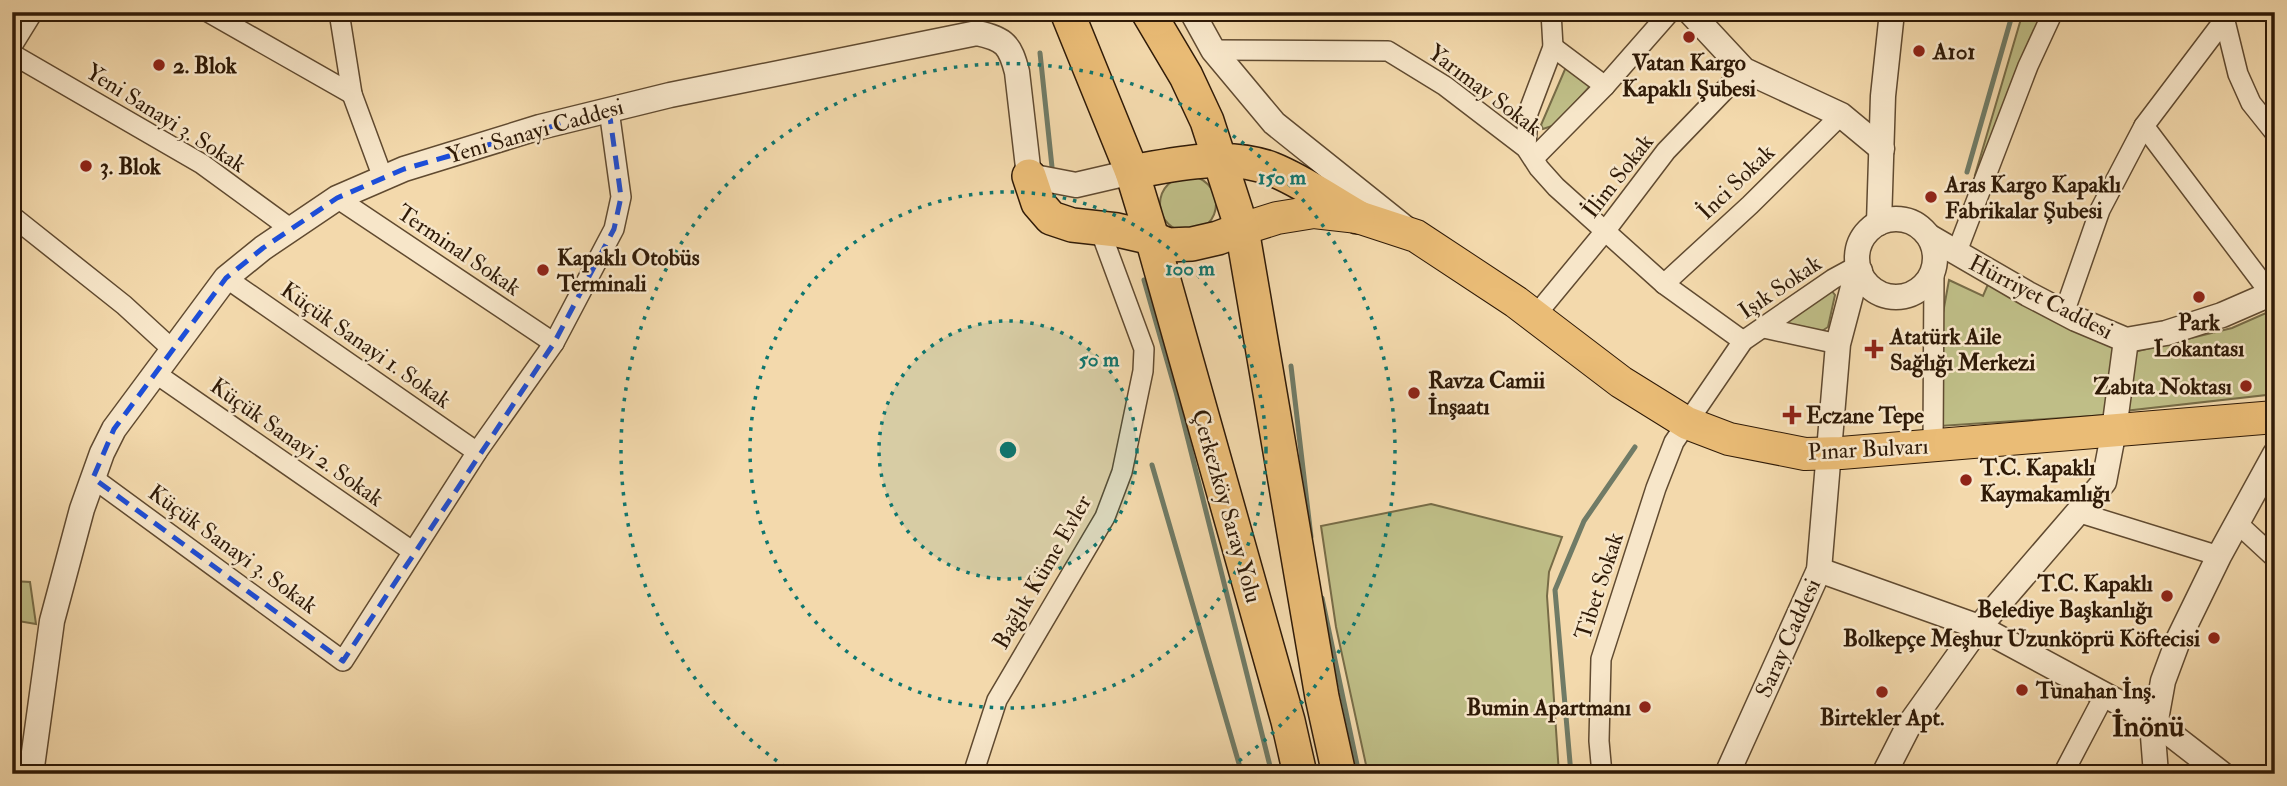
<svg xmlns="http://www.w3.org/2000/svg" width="2287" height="786" viewBox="0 0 2287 786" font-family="'IM FELL Double Pica',serif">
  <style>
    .green { fill: #bfbe87; stroke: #776c47; stroke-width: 2 }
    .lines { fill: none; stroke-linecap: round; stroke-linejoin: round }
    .stream { stroke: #707b66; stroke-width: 5 }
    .minor-casing { stroke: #604a30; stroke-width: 22 }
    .tertiary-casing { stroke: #604a30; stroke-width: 27 }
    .primary-casing { stroke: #2f1a07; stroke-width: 34 }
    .trunk-casing { stroke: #2f1a07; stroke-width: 36 }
    .minor { stroke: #f7e6c9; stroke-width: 19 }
    .tertiary { stroke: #f7e6c9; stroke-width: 24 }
    .primary { stroke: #eabc76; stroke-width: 32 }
    .trunk { stroke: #eabc76; stroke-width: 33 }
    .marked { fill: none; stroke: #1d4ed8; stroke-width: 5; stroke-dasharray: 14 9; stroke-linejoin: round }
    .ring { fill: none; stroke: #0f766e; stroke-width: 3.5; stroke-dasharray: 3.5 7 }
    .poi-dot { fill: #8f2418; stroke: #f7e6c9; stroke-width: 2.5 }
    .labels { text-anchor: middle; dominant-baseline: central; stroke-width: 5; stroke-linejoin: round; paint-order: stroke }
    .poi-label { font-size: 23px; font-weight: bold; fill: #2f1a07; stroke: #f7e6c9; text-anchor: start }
    .street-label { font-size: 23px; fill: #2f1a07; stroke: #f7e6c9 }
    .district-label { font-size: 30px; font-weight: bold; fill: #2f1a07; stroke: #f7e6c9 }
    .centre { fill: #0f766e; stroke: #f7e6c9; stroke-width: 3.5 }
    .ring-label { font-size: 21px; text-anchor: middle; font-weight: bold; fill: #0f766e; stroke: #f7e6c9; stroke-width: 5; stroke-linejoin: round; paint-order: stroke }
  </style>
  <rect width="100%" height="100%" fill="#f3d9ac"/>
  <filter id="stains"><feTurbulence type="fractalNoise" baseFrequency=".00286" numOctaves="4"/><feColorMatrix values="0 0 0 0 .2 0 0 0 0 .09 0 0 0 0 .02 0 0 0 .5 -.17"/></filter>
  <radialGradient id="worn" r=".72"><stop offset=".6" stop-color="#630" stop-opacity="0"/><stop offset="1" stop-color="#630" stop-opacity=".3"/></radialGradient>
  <g class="green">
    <path d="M2023,12H2048L1982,177L1975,175Z"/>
    <path d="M1566,67L1592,84L1555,125L1543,129L1541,125Z"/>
    <circle cx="1188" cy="204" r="28"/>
    <path d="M1949,280L1983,296L1989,282L2119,349L2106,415L1940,426L1941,324Z"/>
    <path d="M1831,290L1835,295L1828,327L1819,333L1784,323Z"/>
    <path d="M2275,309V394L2124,411L2134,352L2232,328Z"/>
    <path d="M1431,504L1562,537L1549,572L1547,596L1559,774H1368L1336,627L1321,526Z"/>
    <path d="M12,581L30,582L36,624L12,620Z"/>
  </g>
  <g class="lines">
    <g class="stream">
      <path d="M1040,53L1052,167"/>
      <path d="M1967,172L2013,12"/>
      <path d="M1144,280L1176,392L1272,774"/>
      <path d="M1291,366L1311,537"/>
      <path d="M1152,465L1242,774"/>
      <path d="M1322,598L1359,774"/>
      <path d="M1571,774L1555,590L1584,521L1635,447"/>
    </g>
    <defs>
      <g id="minor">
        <path d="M208,12L352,94"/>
        <path d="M339,12L352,94L383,178"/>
        <path d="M2223,13L2238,74L2251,103L2275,133"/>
        <path d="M12,46L33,12"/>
        <path d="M1553,47L1605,86"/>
        <path d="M1213,50L1388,51L1445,86L1526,148L1539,168L1556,187L1664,284L1743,341"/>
        <path d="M12,54L202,164L291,229"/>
        <path d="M2144,126L2270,293"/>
        <path d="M1526,148L1528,113L1553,47L1551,12"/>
        <path d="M1534,158L1605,86L1670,12"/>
        <path d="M337,198L554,343"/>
        <path d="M12,216L124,305L173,350"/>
        <path d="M1956,254L2028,66L2053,12"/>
        <path d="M226,278L477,452"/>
        <path d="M1664,284L1750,205L1841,115"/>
        <path d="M2064,313L2100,210L2144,126L2225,19"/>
        <path d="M1535,316L1606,230L1666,151L1744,70"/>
        <path d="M1764,328L1838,344"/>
        <path d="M155,373L412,551"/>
        <path d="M1933,446L1934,270"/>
        <path d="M93,478L343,661L477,452L554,343L614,229L621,197L609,110"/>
        <path d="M2077,512L2219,556"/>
        <path d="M2236,522L2275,558"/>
        <path d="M973,774L997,700L1105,517L1122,472L1143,371L1144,349L1100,230"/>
        <path d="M1602,774L1599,741L1601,659L1656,488L1674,442L1743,341L1833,279L1857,266"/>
        <path d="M2063,774L2104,696"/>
      </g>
      <g id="tertiary">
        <path d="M1192,12L1213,50L1274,123L1404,227"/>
        <path d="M1690,12L1744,70L1841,115L1882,149"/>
        <circle cx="1896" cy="258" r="39"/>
        <path d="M1879,223L1883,96L1892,12"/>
        <path d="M1930,237L2028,294L2076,319L2126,340L2166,333L2222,315L2275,292"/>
        <path d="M1819,570L1979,627L2155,722L2222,774"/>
        <path d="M31,774L52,621L82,509L102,453L114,429L226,278L263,248L337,198L404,169L540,127L670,95L977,33C1005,39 1010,45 1017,72L1029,176L1076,185L1132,172"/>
        <path d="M1727,774L1819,570L1838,344L1853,287L1860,271"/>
        <path d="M1884,774L1909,725L1979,627L2104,482L2114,430L2126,340"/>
        <path d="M2156,774L2153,736L2163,681L2179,638L2219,556L2275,454"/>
      </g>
      <path id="primary" d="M1242,229L1277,218L1314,212L1358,217L1416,236L1516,302L1621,382L1687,423L1729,439L1805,454L1841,453L2275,417"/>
      <g id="trunk">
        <path d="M1067,12L1132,172L1150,231L1288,721L1300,774"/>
        <path d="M1148,12L1186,76L1207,121L1242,229L1322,697L1339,774"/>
        <path d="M1132,172C1176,164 1229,152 1272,169C1302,181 1330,201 1358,217"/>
        <path d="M1029,176L1038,203L1051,218L1072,225L1117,230L1152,238L1168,245L1192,244L1218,238L1242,229"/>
      </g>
    </defs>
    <use href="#minor" class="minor-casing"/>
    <use href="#tertiary" class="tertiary-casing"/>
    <use href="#primary" class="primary-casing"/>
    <use href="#trunk" class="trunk-casing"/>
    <use href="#minor" class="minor"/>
    <use href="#tertiary" class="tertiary"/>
    <use href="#primary" class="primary"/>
    <use href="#trunk" class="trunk"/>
  </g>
  <path class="marked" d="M609,110L621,197L614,229L554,343L343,661L93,478L114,429L226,278L263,248L337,198L404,169Z"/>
  <circle cx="1008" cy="450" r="129" fill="#0f766e" fill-opacity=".12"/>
  <g class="ring">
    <circle cx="1008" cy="450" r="129"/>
    <circle cx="1008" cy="450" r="258"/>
    <path d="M794 773A387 387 0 1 1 1222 773"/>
  </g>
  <g class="poi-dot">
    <circle cx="1689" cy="37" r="7"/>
    <circle cx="1919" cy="51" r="7"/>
    <circle cx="159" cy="65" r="7"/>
    <circle cx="86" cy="166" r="7"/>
    <circle cx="1931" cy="197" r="7"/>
    <circle cx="543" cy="270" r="7"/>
    <circle cx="2199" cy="297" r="7"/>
    <path d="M1870.5 338.5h7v7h7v7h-7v7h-7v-7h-7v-7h7z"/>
    <circle cx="2246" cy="386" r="7"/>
    <circle cx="1414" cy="393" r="7"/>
    <path d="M1788.5 404.5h7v7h7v7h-7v7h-7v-7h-7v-7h7z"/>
    <circle cx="1966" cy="480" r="7"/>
    <circle cx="2167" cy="596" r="7"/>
    <circle cx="2214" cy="638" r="7"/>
    <circle cx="2022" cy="690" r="7"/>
    <circle cx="1882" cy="692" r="7"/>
    <circle cx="1645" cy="707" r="7"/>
  </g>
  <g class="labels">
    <g class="poi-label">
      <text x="1933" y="51">A101</text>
      <text x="1689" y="62" text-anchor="middle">Vatan Kargo<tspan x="1689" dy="26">Kapaklı Şubesi</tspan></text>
      <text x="173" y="65">2. Blok</text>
      <text x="100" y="166">3. Blok</text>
      <text x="1945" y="184">Aras Kargo Kapaklı<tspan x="1945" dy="26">Fabrikalar Şubesi</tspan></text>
      <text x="557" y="257">Kapaklı Otobüs<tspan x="557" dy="26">Terminali</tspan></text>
      <text x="2199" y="322" text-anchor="middle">Park<tspan x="2199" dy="26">Lokantası</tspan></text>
      <text x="1890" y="336">Atatürk Aile<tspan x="1890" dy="26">Sağlığı Merkezi</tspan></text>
      <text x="1428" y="380">Ravza Camii<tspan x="1428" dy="26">İnşaatı</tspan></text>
      <text x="2232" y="386" text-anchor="end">Zabıta Noktası</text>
      <text x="1806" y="415">Eczane Tepe</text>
      <text x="1980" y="467">T.C. Kapaklı<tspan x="1980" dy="26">Kaymakamlığı</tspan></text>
      <text x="2153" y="583" text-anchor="end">T.C. Kapaklı<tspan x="2153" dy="26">Belediye Başkanlığı</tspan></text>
      <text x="2200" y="638" text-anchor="end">Bolkepçe Meşhur Uzunköprü Köftecisi</text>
      <text x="2036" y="690">Tunahan İnş.</text>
      <text x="1631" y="707" text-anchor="end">Bumin Apartmanı</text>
      <text x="1882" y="717" text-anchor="middle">Birtekler Apt.</text>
    </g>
    <g class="street-label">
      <text transform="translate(1485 90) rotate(37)">Yarımay Sokak</text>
      <text transform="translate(166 118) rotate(32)">Yeni Sanayi 3. Sokak</text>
      <text transform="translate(535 131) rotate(-16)">Yeni Sanayi Caddesi</text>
      <text transform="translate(1618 176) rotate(-52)">İlim Sokak</text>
      <text transform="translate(1736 182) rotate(-44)">İnci Sokak</text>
      <text transform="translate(459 250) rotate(34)">Terminal Sokak</text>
      <text transform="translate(1780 287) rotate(-34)">Işık Sokak</text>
      <text transform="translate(2041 297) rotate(27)">Hürriyet Caddesi</text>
      <text transform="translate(366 345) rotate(35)">Küçük Sanayi 1. Sokak</text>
      <text transform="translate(297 442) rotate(35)">Küçük Sanayi 2. Sokak</text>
      <text transform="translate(1868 449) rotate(-3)">Pınar Bulvarı</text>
      <text transform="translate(1227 506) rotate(74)">Çerkezköy Saray Yolu</text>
      <text transform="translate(233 549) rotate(36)">Küçük Sanayi 3. Sokak</text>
      <text transform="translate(1042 572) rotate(-60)">Bağlık Küme Evler</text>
      <text transform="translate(1599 586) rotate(-72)">Tibet Sokak</text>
      <text transform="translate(1788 638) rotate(-66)">Saray Caddesi</text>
    </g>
    <g class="district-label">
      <text x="2148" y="726">İnönü</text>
    </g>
  </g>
  <circle cx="1008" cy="450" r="10" class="centre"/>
  <g class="ring-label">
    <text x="1282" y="184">150 m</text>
    <text x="1190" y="275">100 m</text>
    <text x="1099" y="366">50 m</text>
  </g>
  <rect width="2287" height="786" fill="none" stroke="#f3d9ac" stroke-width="42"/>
  <rect x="14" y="14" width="2259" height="758" fill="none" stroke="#2f1a07" stroke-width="3.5"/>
  <rect x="21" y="21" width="2245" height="744" fill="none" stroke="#2f1a07" stroke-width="2"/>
  <rect width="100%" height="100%" filter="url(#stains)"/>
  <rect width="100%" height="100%" fill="url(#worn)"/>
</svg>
